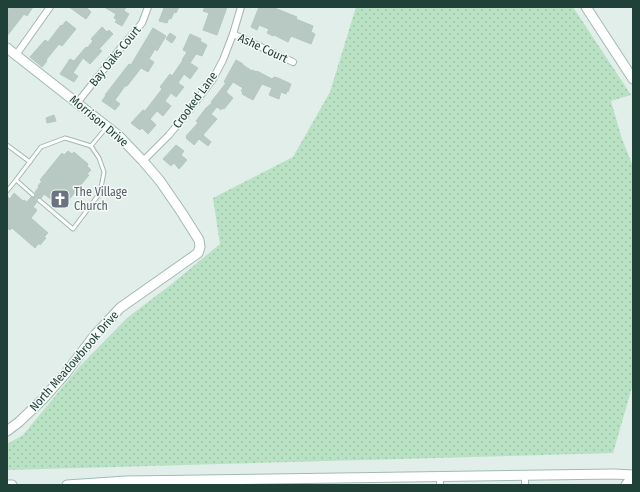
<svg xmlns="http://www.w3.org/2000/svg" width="640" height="492" viewBox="0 0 640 492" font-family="'Fira Sans Condensed',sans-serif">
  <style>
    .grass { fill: url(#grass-dots) }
    .building { fill: #b7c9c2; stroke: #b4c8c0 }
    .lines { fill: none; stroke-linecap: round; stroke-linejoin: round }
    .lane-casing { stroke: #a4b7b0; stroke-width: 5 }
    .street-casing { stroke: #a4b7b0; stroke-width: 8 }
    .secondary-casing { stroke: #a0bbb1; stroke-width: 11 }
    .lane { stroke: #fff; stroke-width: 3 }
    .street { stroke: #fff; stroke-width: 6 }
    .secondary { stroke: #fff; stroke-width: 9 }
    .labels { text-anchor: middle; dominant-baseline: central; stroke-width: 3; stroke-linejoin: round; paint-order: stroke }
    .street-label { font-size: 12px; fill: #204138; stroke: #f4faf7 }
    .worship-label { font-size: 12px; fill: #5b616d; stroke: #f4faf7; text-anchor: start }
  </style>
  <defs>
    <pattern id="grass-dots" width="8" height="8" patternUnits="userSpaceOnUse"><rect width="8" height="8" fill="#b9e1c4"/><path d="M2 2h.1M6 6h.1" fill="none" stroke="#9fc2a9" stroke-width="1.8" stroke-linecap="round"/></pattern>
  </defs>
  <rect width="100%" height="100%" fill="#e2eee9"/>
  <path class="grass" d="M356,7H573L631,95L611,101L622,139L633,166V384L613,453L7,470V444L23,435L80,366L127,318L173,283L220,244L213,198L293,157L330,92Z"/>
  <g class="building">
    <path d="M10,7H33L27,16L24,14L7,36V11Z"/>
    <path d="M69,7H86L91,12L86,19Z"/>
    <path d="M104,7H126L124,11L129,14L122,26L115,22L117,20L114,18L116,14Z"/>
    <path d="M162,7H179L176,13L174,12L171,19L169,18L167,23L159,21L164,8Z"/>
    <path d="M205,7H227L217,35L203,30L209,13L203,11Z"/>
    <path d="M259,7H272L297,17L296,19L313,26L311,32L315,34L311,44L291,36L288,42L274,35L273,36L267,33L269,29L259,25L257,30L251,27Z"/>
    <path d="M66,21L76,29L62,46L59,44L46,60L47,61L42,67L30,57L45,40L48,42L61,25L62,26Z"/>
    <path d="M102,27L107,32L109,30L113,34L99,49L102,51L90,64L83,58L73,73L78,76L74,82L60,74L70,59L74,61L86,47L87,48L93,41L91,39Z"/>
    <path d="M153,28L166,36L157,51L155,49L149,59L154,62L148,72L141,68L127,86H125L115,100L120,104L115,110L102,101L106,95H105L129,64L131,65Z"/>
    <path d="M170,33L176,37L172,43L166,39Z"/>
    <path d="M190,34L201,39L200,41L207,45L202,56L196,54L190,63L198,68L190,79L184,74L178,83L184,87L176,97L171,93L165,101L171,106L163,116L157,111L150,119L156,125L148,134L142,128L140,130L131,123L143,110L145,111L162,89L160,87L170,74L172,76L183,60H182L187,52L183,50Z"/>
    <path d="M236,60L243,64V65L252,71V70L257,72V71L272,79L274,77L278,78L291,84L288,92L287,91L286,94L281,92L279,99L269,95L272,88L262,84L253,100L242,94L243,92L241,91L243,88L233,82L226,92L233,98L224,109L222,108L221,110L217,107L211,114L217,119L203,135L211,142L208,146L199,139L194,145L186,138L187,137L186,136L198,123L196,121L206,108L212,103L211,102L226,83L224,82Z"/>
    <path d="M54,115L56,121L47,123L46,118Z"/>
    <path d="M176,145L184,151L181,155L187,160L179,169L174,163L171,166L163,159Z"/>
    <path d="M68,151L72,154L74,152L88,164L87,166L91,170L87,174L89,175L67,202L66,201L62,206L57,202L56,203L44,194L41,198L38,197L36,198V201L37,202L33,207L37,210L31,218L48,233L44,237L46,238L40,245L39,243L35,248L12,228L10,230L7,228V196L10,199L14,193L23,201L24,200L27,202L31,197L33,198L35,197L36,194L35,192L39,187L38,186L42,181L40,180L62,153L64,155Z"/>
  </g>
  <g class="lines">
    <defs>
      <g id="lane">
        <path d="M7,145L30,162"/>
        <path d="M7,191L16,180"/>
        <path d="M33,195L16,180L41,147L65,138L91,146L106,128"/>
        <path d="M39,200L73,229L100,193L104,172L99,158L91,146"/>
      </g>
      <g id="street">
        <path d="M233,34L293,62"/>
        <path d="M16,55L50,7"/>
        <path d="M77,103L120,49L142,23L148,7"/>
        <path d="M143,161L169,135L184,117L213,79L223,60L233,34L241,7"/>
        <path d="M525,475V485"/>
        <path d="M440,476V485"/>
      </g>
      <g id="secondary">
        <path d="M586,7L633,79"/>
        <path d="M7,48L119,136L143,161L160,181L182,213L199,240L200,247L198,253L120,308L94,336L66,373L43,399L19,422L7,431"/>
        <path d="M7,485H12"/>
        <path d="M67,485L126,481L614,474L633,475"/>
        <path d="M626,485L633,476"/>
      </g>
    </defs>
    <use href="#lane" class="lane-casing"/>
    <use href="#street" class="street-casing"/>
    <use href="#secondary" class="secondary-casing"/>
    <use href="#lane" class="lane"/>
    <use href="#street" class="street"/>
    <use href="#secondary" class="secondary"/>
  </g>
  <defs>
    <symbol id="church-square" viewBox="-11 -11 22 22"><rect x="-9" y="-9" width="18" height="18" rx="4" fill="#6b7280" stroke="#f4faf7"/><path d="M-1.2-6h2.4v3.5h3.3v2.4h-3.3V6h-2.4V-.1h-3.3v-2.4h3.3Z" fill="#fff"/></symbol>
  </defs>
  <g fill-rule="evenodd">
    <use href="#church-square" x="49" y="188" width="22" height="22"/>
  </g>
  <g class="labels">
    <g class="street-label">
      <text transform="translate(263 48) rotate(25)">Ashe Court</text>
      <text transform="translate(115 56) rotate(-51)">Bay Oaks Court</text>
      <text transform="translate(195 100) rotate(-54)">Crooked Lane</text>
      <text transform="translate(99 121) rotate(40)">Morrison Drive</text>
      <text transform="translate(74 361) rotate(-49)">North Meadowbrook Drive</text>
    </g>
    <g class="worship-label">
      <text x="74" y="192">The Village<tspan x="74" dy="14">Church</tspan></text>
    </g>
  </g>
  <rect width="640" height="492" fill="none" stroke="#204138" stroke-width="16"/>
</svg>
